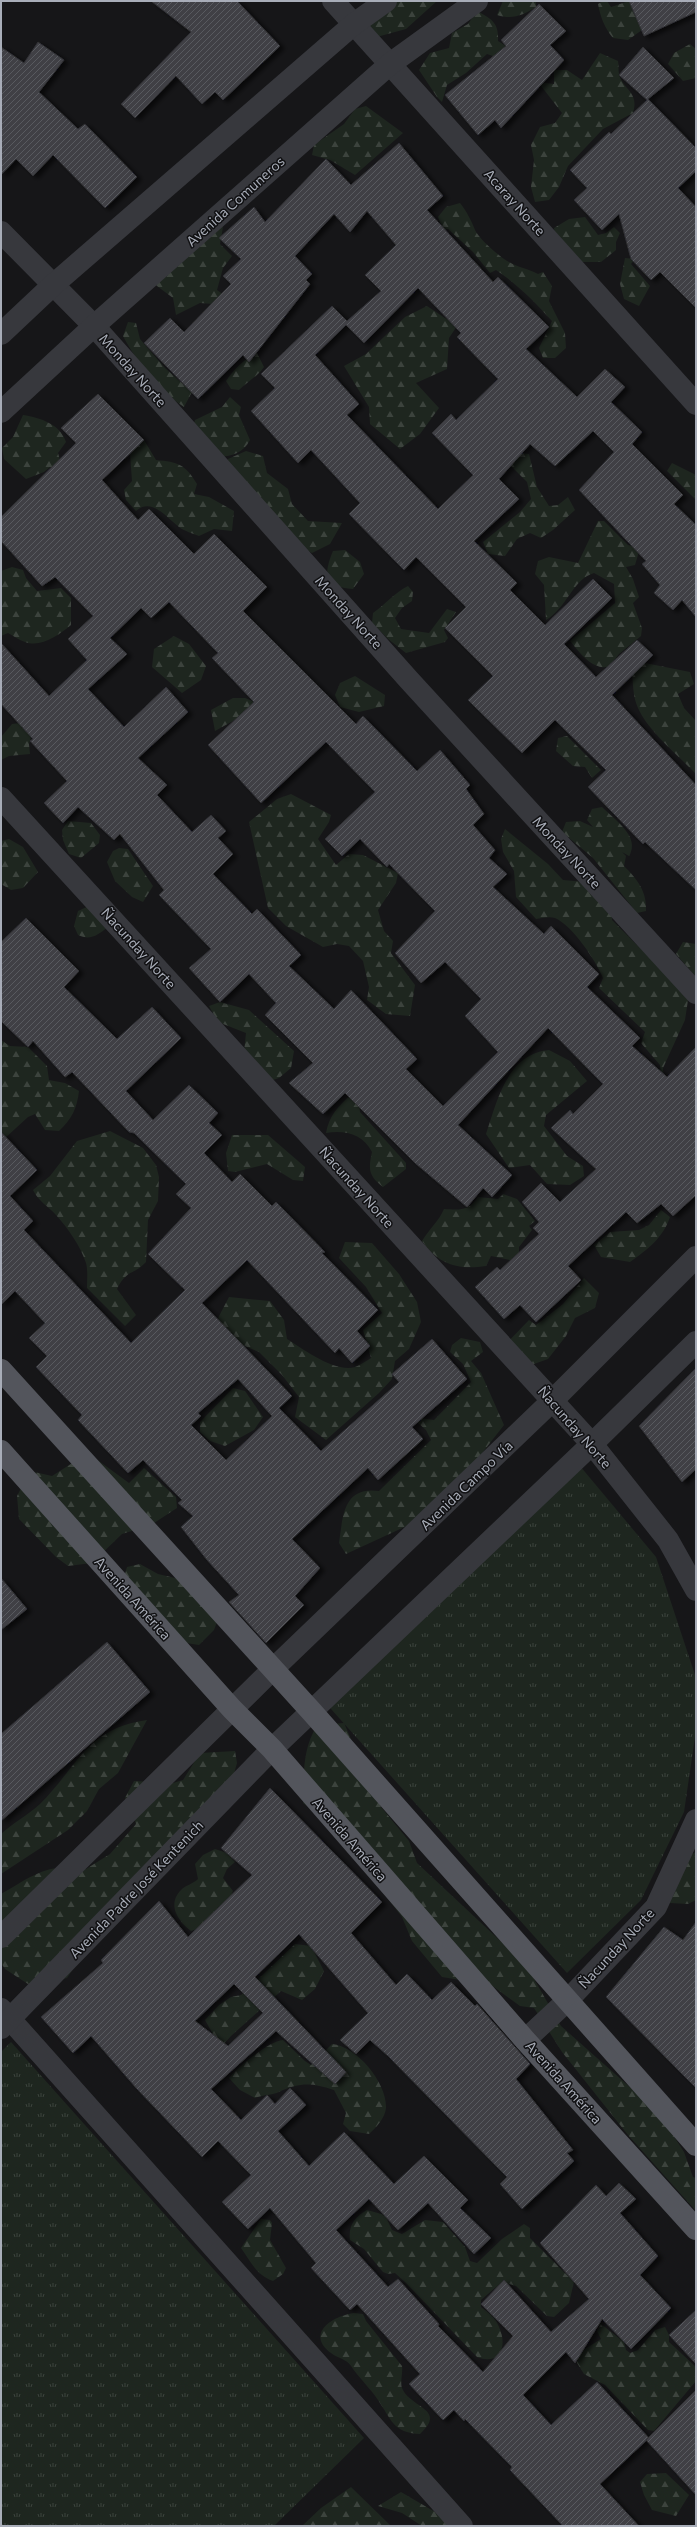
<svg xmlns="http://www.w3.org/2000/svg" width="697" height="2527" viewBox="0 0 697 2527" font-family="Commissioner,sans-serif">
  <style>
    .forest { fill: url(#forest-firs) }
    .park { fill: url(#park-tufts) }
    .building { fill: url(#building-hatch); stroke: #303034; fill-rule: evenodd; filter: url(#shadow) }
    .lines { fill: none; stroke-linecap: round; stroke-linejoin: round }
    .minor { stroke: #37383d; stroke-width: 22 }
    .major { stroke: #53555c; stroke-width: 22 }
    .labels { text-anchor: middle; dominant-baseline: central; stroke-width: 3; stroke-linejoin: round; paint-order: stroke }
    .street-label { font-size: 14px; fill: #a8adb8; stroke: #111113 }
  </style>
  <defs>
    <pattern id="forest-firs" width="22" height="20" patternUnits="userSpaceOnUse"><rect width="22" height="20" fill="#1e261f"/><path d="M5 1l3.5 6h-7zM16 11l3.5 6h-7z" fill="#3c433d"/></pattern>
    <pattern id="park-tufts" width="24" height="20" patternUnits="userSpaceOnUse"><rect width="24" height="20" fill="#1e261f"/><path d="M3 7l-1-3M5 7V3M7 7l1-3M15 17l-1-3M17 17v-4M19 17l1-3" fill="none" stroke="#3c433d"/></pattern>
    <pattern id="building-hatch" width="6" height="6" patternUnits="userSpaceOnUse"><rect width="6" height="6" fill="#404145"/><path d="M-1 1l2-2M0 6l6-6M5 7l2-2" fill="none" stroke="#595a5e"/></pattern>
    <filter id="shadow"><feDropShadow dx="4.5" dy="2.5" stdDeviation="2" flood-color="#0009"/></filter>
  </defs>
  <rect width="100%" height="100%" fill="#161618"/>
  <g class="forest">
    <path d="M386,1H437L406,29L373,38L362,18Z"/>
    <path d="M503,1H536V7C523,15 513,20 497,15Z"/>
    <path d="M603,1H607L611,7L629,1L642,30L628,40L613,38C605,29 600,16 598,4Z"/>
    <path d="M477,11C492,19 499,23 498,41L506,46L511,58L502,65L493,56L487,54L466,73L447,85L442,102L437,97L419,70L430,53L449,48L452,33L468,24Z"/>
    <path d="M690,44L696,49V78L683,81L668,64L674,53Z"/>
    <path d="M600,53L618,61C619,65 618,70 619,74C622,89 640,92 633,113L603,129L568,166L559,187L549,200L535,202L531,187L534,160L531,145L540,127L555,123L562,113L538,82L554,84V70H567L582,80Z"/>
    <path d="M366,106L403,133L355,175L330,160L312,155L314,145L344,124L355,109Z"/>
    <path d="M460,203C467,212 471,220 475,230C479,239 501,258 509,262C517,267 529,269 538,274L543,272L552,286L549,301L565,333L566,348L555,358H543L539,348L552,321C535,302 517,284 496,270L490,273L473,252L448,229L443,230L438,217L446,207Z"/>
    <path d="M585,217L598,235L606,233L614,227L620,233L616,242V250L601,262H579L556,242L554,228L569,219Z"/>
    <path d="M223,227L220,244L232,256L223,268L217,290L239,306L200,303L176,315L173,298L153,283L210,229Z"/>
    <path d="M625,258L635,259L631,264L650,286L639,306L624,299L620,284Z"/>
    <path d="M427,306L457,326L449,338L447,369L416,383L439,408L420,434L400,449L370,424L369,407L344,366L366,354L405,317Z"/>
    <path d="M128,322L136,323L140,339L165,368L192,392L184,407C159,390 137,363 123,336Z"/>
    <path d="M257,353L264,367C257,377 248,381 239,390L231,389L226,381C233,370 245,358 257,353Z"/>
    <path d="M230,397L241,407L239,415L250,440C243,453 233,456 219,457L192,429L195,420L222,407Z"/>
    <path d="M23,415C41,418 60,424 66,442L58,453L60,460L57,471L50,467L44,472L26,479L4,459L2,448L13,437Z"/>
    <path d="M144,440L156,460C178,462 185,464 197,484L194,494L209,497L234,511L232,531L214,529L199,536C192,533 184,531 179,527C167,518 152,497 136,511L126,500L124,490L132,481L130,453Z"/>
    <path d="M246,451L263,456L267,473L288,489L292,504L308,521L342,523L330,544L312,553L300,546L227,466L228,459Z"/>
    <path d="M508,451L529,454L537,487L549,506L558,505L568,497L575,510L553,530L541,538L530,533L517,539L505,556L488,554L483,542L520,512L531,499L527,482L502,457Z"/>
    <path d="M672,463L696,475V500L667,471Z"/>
    <path d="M598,521H604L628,545L640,548L635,565L626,567L633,579L639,597L633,603L642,628L641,636L619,654L609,667C592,670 580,653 570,641L615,603L614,584L594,573C573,579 566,609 546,620L544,585L535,574L538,561L549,557L578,563Z"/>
    <path d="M345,550L360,562L364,574L353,589C324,587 323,575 333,551Z"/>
    <path d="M12,567L23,570L26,578L37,591L61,588L71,598V625C59,635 41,648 25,642C19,640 14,636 8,633L1,636V571Z"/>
    <path d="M408,586L413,592L412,601L402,608L395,618L401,629L429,633L447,609L456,612L444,630L448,638L445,642L406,653L388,639L372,623L373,613C386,604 394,593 408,586Z"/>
    <path d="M174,636L189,644L206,666L201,680L182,693L152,667L154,649Z"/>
    <path d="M645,663L690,672L694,684L678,694L684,708L696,721V774C679,756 648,731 638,708C633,697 633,684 632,672Z"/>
    <path d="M355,676L385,695L384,706L359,712L340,707L335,695L340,683Z"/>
    <path d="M233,698H245L255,702L249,712L215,731L211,710Z"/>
    <path d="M20,723L32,734L29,744L30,754L9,756L1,760V737L12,724Z"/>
    <path d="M567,736L601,770L592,778L585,767L573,766L556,751L558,738Z"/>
    <path d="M291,794L331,815L329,822L318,839L336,865L349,854L363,855L398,873L396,883L378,910L384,931L393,941L391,953L415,985L410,1016L386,1014L367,1000L369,987L363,961L349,946L337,944L323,947L286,926L268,908L249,822L277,799Z"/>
    <path d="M602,807C615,820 641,837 629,856L622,852L626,856L624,866C637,879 647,891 646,911L637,913L593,858L562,832L566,822L580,821L593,827L587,820L592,809Z"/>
    <path d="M68,821L91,823L100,835L99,843L81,858L69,854L63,840L62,830Z"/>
    <path d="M505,829L548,864L563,880L585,882L613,910L612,920L666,974L688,1000L685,1020L663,1068L664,1080L661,1076L660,1065L641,1043L645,1032L599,988L603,978C596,961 573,926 555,918C550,916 541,918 536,919L516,897L514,871L503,852L501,839Z"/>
    <path d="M9,839L23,847L38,872L23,888L11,890L1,884V841Z"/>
    <path d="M119,848L128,849L153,886L143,902L132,897L115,881L107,862L113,851Z"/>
    <path d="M91,905L108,927C98,935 90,941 78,935L74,926L78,911Z"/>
    <path d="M683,942L696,944V977L676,954Z"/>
    <path d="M220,1002L249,1010L294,1051L291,1068L279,1078L267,1082L244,1052L246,1033L218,1022L209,1006Z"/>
    <path d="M1,1040L10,1046L28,1047L47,1066L49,1080L65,1083L79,1091C77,1108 72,1119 59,1131L45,1130L35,1114L28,1117L4,1139L1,1138Z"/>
    <path d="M549,1050L570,1061L587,1081L546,1115L544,1126L567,1156L583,1166L584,1176L570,1185L547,1184L530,1165L509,1168L486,1134C497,1101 507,1054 549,1050Z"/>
    <path d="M351,1095L359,1102L360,1112L406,1163V1169L383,1187C369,1176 368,1170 372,1152C363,1134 345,1130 326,1133C329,1116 338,1106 351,1095Z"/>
    <path d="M110,1131L143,1148L156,1165L159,1177L158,1201L148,1220L146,1262C133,1276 128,1268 117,1289L136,1315L125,1326L87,1288C87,1281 88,1270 86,1263C81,1247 68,1228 56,1215C48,1206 39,1202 33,1190L50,1176L77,1141Z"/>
    <path d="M232,1135H268L305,1167L303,1181L293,1180L267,1164L235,1172L228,1171L226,1153Z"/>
    <path d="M503,1194L517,1199L535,1221L529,1226L532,1230L519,1247V1262L491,1256L486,1266C458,1270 439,1265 422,1241C429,1229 439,1221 444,1209C460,1210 469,1211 478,1197L498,1199Z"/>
    <path d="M661,1210L670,1217C663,1238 647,1250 630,1262L601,1257L594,1245L610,1232L639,1230L649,1225Z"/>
    <path d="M345,1242L372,1243L399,1274L417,1302L421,1322L409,1349L395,1361L392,1379L379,1393L326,1440L295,1417L299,1397L282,1375L259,1352L228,1339L218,1318L229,1297L270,1301L284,1320L287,1339C303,1349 335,1373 355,1367C360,1365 366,1361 371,1358L363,1330L382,1313L366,1287L339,1258Z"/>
    <path d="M584,1278L599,1293L595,1308L575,1318L566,1336L548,1359L534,1364L516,1365L503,1347L529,1320L536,1325L563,1304Z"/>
    <path d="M461,1338L480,1342L483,1352L471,1361L481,1373L504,1425L472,1466L424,1518L346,1554L339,1543C343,1516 343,1486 379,1491L431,1440L426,1430L411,1417L434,1420L471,1382L463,1364L450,1352L452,1345Z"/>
    <path d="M233,1388L245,1391L263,1417L254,1430L225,1446L210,1441L200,1432V1422Z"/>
    <path d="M88,1453L129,1483L144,1468L176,1497L177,1508L151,1525L122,1534L92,1563L68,1566L56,1557L19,1519L17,1496L30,1471L52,1476Z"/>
    <path d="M140,1564L158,1574L209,1586L225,1600L214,1630L199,1645L180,1642L124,1577L127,1567Z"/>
    <path d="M147,1720L118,1773L99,1789L87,1811L68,1830L1,1874V1834C13,1823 28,1815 40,1804C78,1766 87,1728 147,1720Z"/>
    <path d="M344,1723L381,1807L409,1841L417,1863L526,1965L561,2026L632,2089L666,2124L684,2152L693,2177L696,2178V2211L628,2135L562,2052L534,2008L520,2006L491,1985L442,1977L412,1941L402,1917L370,1876L350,1839L303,1803C304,1773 302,1751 317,1725Z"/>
    <path d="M235,1751L237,1763L231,1784L138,1872L67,1978L31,1986L5,1969L1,1963V1894C32,1876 48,1862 86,1869L110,1854L136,1824L125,1798L134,1781L173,1783L183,1780L200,1753Z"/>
    <path d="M215,1849L227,1853L235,1862L227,1869L223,1878L233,1891L229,1900L197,1929L191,1931C178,1921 166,1904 182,1889C186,1885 193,1884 198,1879L195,1864L203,1855Z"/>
    <path d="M696,1852V1900L688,1904L670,1903L665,1896L681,1860Z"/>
    <path d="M295,1944L311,1946L324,1971L315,1989L302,2000L281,1991L231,2036L206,2064L214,2036L205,2020L219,2005L231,1997L241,1995L255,1982Z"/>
    <path d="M283,2040L305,2061L311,2065L332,2044C357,2046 387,2083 386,2108C385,2118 376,2128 369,2134L350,2131L343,2124L346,2113L334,2090C311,2083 301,2082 279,2092C273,2095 262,2095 255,2098L240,2090L229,2078C238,2067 269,2041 283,2040Z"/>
    <path d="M367,2210L385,2215L392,2230L402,2234L425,2220L443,2222L465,2247L470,2261L477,2263L502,2239L524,2224L530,2228V2238L574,2282L569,2303L554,2317L547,2316L516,2286L502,2282L481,2300V2307C488,2312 496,2318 499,2327C508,2346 500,2366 477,2357L406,2283L395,2273L388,2274L383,2272L364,2249L350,2240C348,2225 355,2217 367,2210Z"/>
    <path d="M261,2219L270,2220L272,2223L270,2240L286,2268L283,2274L273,2281C256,2275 251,2262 241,2248Z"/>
    <path d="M354,2313L363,2314L366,2321L402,2366C403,2372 400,2383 402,2388C410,2408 448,2409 420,2434C393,2433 391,2419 378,2400C370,2388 359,2378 351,2366C347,2359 337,2358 331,2353C305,2333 333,2316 354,2313Z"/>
    <path d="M601,2324L624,2342L626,2350L630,2353L638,2350L655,2330L665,2327L669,2335V2342L696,2367V2381L654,2431L648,2430L605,2385L584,2374L577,2363L578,2357L585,2349L601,2339L597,2331Z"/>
    <path d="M666,2473L689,2495L676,2516L652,2510L644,2495L640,2482L647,2474Z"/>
    <path d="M351,2487L391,2526H302L321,2508Z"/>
    <path d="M401,2492L459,2526H422L402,2513L378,2506Z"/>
  </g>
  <g class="park">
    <path d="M575,1460L656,1557L696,1678V1730L684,1812L641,1900L567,1973L323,1700Z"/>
    <path d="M11,2042L364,2438L274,2526H1V2052Z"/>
  </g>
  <g class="building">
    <path d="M151,1H237L280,46L223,100L215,92L202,104L176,76L135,118L121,104L191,32Z"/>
    <path d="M629,1H696V12L644,36Z"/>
    <path d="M539,4L566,31L550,45L564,60L501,128L495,120L478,135L445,95L506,46L501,40Z"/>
    <path d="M38,42L64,60L39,92L78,129L85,124L137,177L105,208L53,155L33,176L16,159L1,175V47L24,63Z"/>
    <path d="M643,47L674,78L648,99L696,148V171L678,188L696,207V308L660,272L651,280L631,259L619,214L602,230L574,200L587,188L570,170L609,132L611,134L647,100L619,75Z"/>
    <path d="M399,143L443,196L427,210L493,282L498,277L549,327L526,349L577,397L605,369L625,387L611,402L642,432L632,444L683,495L674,504L696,525V617L682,600L673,610L654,593L660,585L642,564L646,561L579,490L614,452L593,431L555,466L530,444L499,479L519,499L474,541L517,583L510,590L545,625L593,579L612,598L564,644L596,677L637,640L653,655L612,695L696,785V890L645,842L643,844L588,787L606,770L555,720L522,753L468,700L493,676L445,628L466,607L416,557L404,570L349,514L360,503L311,450L298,463L251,411L275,388L261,374L332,306L347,321L381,291L365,275L396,245L367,211L350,232L334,214L295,256L312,274L306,280L310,284L249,362L243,355L198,399L144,343L170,318L184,332L231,284L223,276L241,259L219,238L254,207L265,222L326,159L351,185ZM418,288L461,333L457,337L498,379L456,420L451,414L432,433L473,475L438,509L347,415L359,404L315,355L346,325L364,343Z"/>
    <path d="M98,394L144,440L102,480L138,520L149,509L194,554L214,534L267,587L243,611L356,724L363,716L417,771L440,750L470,785L466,789L484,814L473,825L495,850L489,858L507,874L493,887L544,934L551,926L599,974L587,987L640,1038L632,1046L667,1077L696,1047V1195L673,1216L661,1204L637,1223L626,1212L568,1266L581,1280L536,1322L520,1305L504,1319L475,1287L497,1267L500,1270L539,1234L533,1228L539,1222L522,1202L541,1183L560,1202L596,1169L551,1128L570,1110L573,1114L603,1084L548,1028L458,1125L512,1175L492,1197L483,1188L467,1207L415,1163L345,1093L323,1114L289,1083L313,1063L265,1015L276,1003L249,974L220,1002L189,968L211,949L159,895L164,890L120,834L114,840L78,807L63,823L44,803L67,781L30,741L33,739L1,704V643L49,696L87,660L68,639L93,616L55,577L42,586L1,541V517L76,443L61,428ZM169,602L218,653L212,658L254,702L208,745L261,803L326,742L375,792L325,839L342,856L360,839L387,867L389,864L435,911L395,953L421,983L445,962L481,999L465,1016L498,1052L443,1106L406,1069L417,1059L351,990L334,1009L289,966L301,955L257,909L252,914L213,874L233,854L218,838L226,831L211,815L192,832L157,795L167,785L138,758L188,712L166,687L124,727L88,689L127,654L110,638L141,608L151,618Z"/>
    <path d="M26,918L79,971L64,987L117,1039L152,1007L181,1038L126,1091L153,1120L189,1085L218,1113L209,1123L222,1135L204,1153L232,1182L240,1174L272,1206L276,1202L325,1252L322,1253L378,1310L357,1331L370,1346L352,1363L339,1348L335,1353L247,1260L202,1303L292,1396L279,1408L321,1451L399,1382L392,1374L432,1339L467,1379L412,1427L423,1439L378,1480L368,1468L292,1539L320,1568L295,1596L304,1605L266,1643L229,1602L239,1595L207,1560L181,1527L193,1516L178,1503L182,1500L143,1460L128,1473L78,1420L82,1415L36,1367L47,1356L29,1338L45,1323L15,1291L1,1305V1132L37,1170L10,1196L33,1221L24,1230L131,1343L185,1290L148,1254L191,1208L176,1194L186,1184L134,1133L129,1132L72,1072L65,1077L33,1041L28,1047L1,1021V942ZM238,1379L272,1416L226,1460L191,1425L201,1416L198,1413Z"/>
    <path d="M696,1368V1469L682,1482L639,1426Z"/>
    <path d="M1,1578L27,1609L1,1630Z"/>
    <path d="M107,1642L150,1692L1,1821V1734Z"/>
    <path d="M270,1788L382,1902L351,1933L396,1985L407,1974L432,2000L451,1982L475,2006L477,2004L530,2064L516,2079L573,2150L567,2153L574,2161L522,2209L500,2184L507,2177L388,2056L370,2040L356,2054L340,2040L368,2013L299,1934L255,1977L346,2072L335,2084L276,2031L211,2089L241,2120L267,2095L275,2104L290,2088L306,2105L278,2131L309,2166L344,2132L394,2184L424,2156L468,2200L460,2208L491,2238L474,2254L428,2203L398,2230L369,2199L336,2230L388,2287L398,2279L439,2324L438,2326L483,2372L513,2336L481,2304L504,2280L551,2332L589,2299L540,2243L596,2185L606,2196L619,2183L636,2199L620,2213L658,2256L640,2275L671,2308L631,2349L602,2319L575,2363L566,2352L523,2395L551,2425L597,2382L649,2438L600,2484L639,2526H563L510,2470L512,2467L465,2419L464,2421L454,2410L443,2420L409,2384L420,2374L357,2304L350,2310L311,2268L316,2263L270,2208L248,2229L222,2202L251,2175L218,2141L202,2157L137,2089L91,2036L73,2053L41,2017L103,1963L101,1960L159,1901L188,1937L252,1875L221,1848ZM234,1984L263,2013L228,2046L195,2021Z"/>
    <path d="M696,1922V2088L606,1997L664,1927L683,1940Z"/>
    <path d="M696,2310V2364L669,2335Z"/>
    <path d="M696,2390V2495L646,2440Z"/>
  </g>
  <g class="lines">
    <g class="minor">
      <path d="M333,1L696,404"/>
      <path d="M1,232L94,326L409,680L696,993"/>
      <path d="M1,334L53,285L354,24L386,1"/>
      <path d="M1,412L94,326L390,64L477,1"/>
      <path d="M1,798L592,1444L668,1540L696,1590"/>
      <path d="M1,1937L272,1670L552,1401L696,1257"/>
      <path d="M1,2009L462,2526"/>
      <path d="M1,2028L272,1749L592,1444L696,1342"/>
      <path d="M525,2040L568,2000L656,1907L696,1820"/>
    </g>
    <g class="major">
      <path d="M1,1370L312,1712L696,2145"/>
      <path d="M1,1451L232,1709L272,1749L525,2040L696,2229"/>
    </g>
  </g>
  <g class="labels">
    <g class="street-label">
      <text transform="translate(235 201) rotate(-42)">Avenida Comuneros</text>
      <text transform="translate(515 202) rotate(48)">Acaray Norte</text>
      <text transform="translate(133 370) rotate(48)">Monday Norte</text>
      <text transform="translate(349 612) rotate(48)">Monday Norte</text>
      <text transform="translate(567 852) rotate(47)">Monday Norte</text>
      <text transform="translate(139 948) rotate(48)">Ñacunday Norte</text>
      <text transform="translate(357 1187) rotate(48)">Ñacunday Norte</text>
      <text transform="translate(575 1427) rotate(49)">Ñacunday Norte</text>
      <text transform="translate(466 1485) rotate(-44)">Avenida Campo Vía</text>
      <text transform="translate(133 1598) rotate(48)">Avenida América</text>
      <text transform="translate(350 1839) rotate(49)">Avenida América</text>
      <text transform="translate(136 1889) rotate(-46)">Avenida Padre José Kentenich</text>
      <text transform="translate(616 1948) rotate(-47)">Ñacunday Norte</text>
      <text transform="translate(564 2082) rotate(48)">Avenida América</text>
    </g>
  </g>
  <rect width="697" height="2527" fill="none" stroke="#a8adb8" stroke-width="4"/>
</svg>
